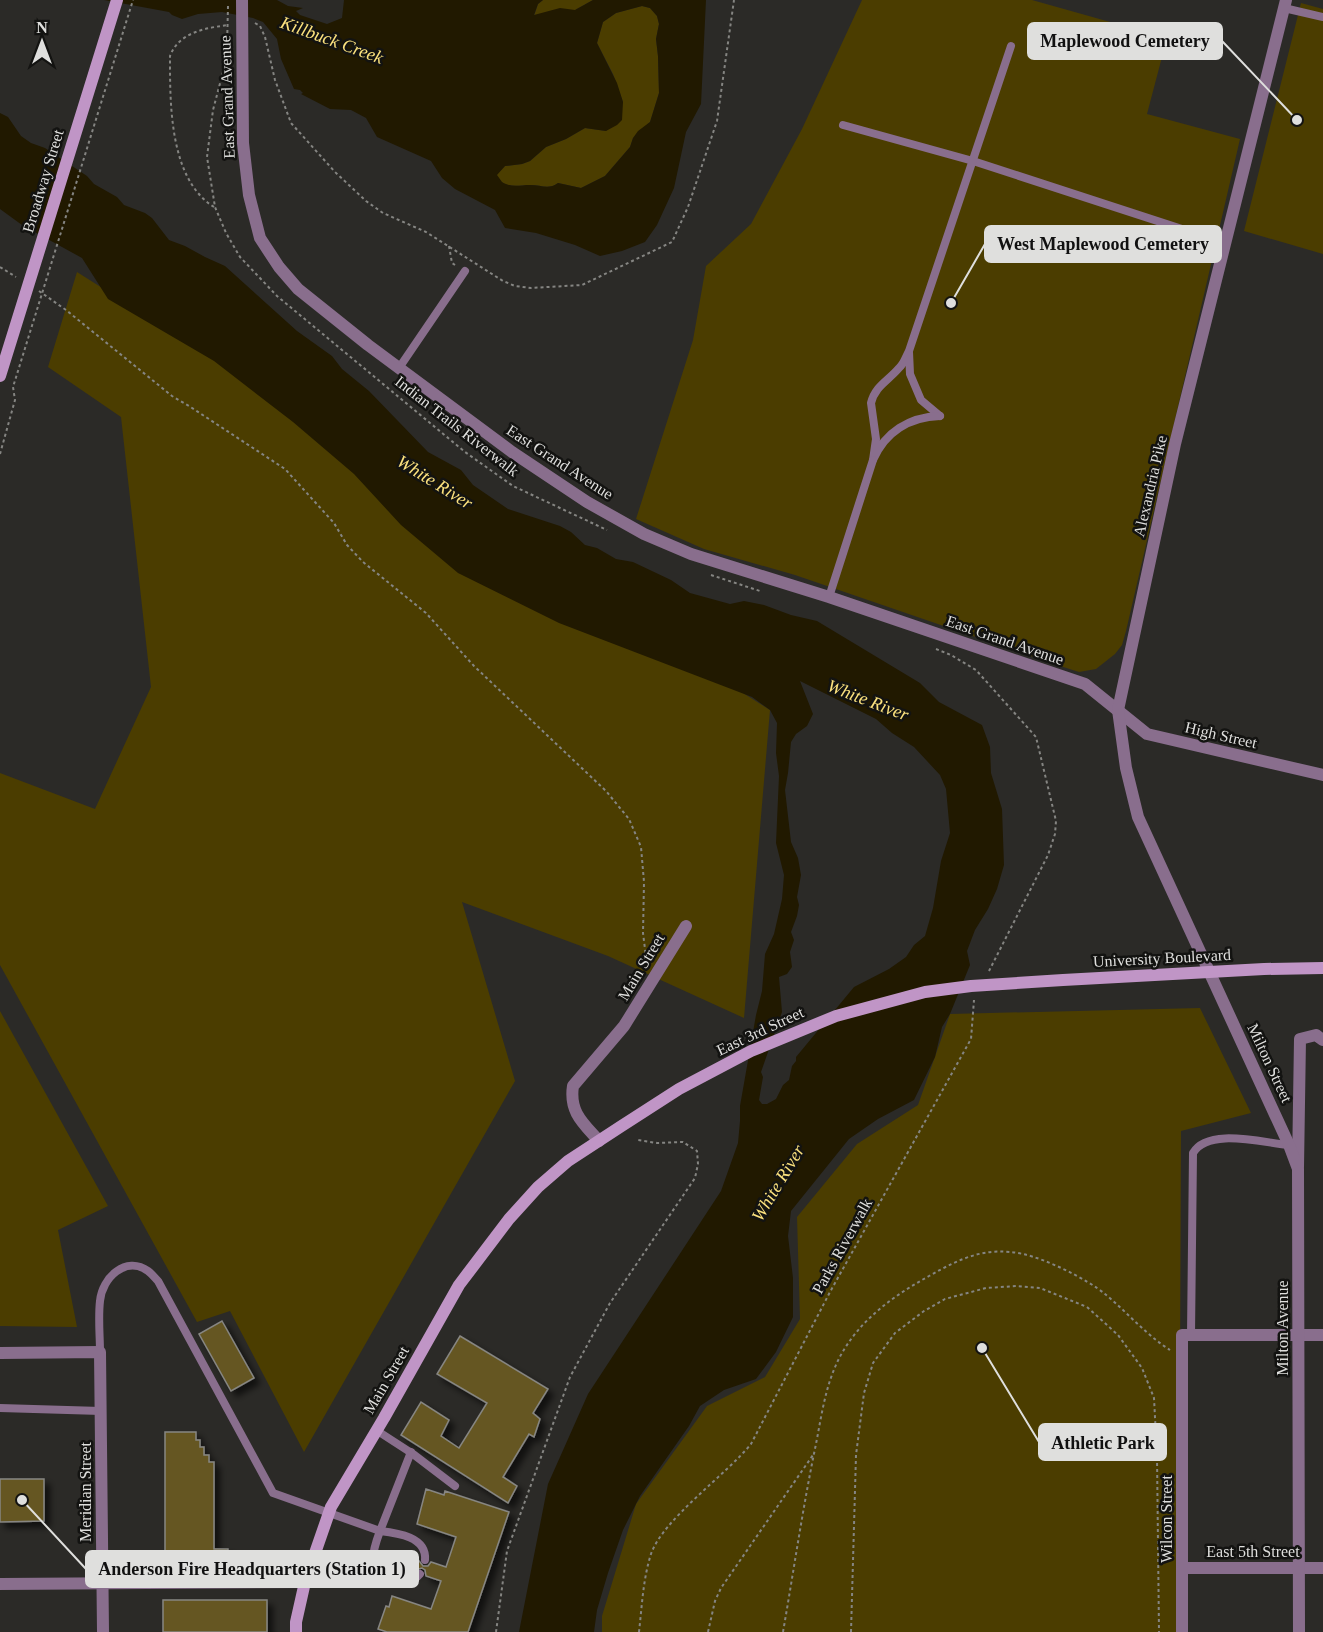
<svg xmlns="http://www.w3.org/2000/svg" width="1323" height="1632" viewBox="0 0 1323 1632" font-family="'Times New Roman',serif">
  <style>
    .green { fill: #4b3d00 }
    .water { fill: #211900; fill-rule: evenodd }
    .building { fill: #655722; stroke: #878682; stroke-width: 1.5; filter: url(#shadow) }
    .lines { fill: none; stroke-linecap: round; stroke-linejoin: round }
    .path { stroke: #858582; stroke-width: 2; stroke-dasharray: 3 3; stroke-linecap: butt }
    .service { stroke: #896e8d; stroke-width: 8 }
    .minor { stroke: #896e8d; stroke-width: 12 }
    .tertiary { stroke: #896e8d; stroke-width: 12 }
    .secondary { stroke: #c095c6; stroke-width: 12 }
    .labels { text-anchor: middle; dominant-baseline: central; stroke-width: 5; stroke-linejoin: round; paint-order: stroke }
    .street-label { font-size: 16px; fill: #dfdfdd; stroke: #131311 }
    .water-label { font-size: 18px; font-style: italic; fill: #fce27e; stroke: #131311 }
    .leader { fill: none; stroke: #dfdfdd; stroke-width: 2 }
    .callout-dot { fill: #dfdfdd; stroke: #131311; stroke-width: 2 }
    .callout { fill: #dfdfdd; stroke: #dfdfdd; stroke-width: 2 }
    .callout-label { font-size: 18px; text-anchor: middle; font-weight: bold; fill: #111 }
  </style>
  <defs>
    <filter id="shadow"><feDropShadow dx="5.5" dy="5.5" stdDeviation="3" flood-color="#0009"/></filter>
  </defs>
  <rect width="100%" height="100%" fill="#2b2a27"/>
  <g class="green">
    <path d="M543,0H593L575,10H564L534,16L538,4Z"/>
    <path d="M862,0H1032L1167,38L1147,114L1240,139L1126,631L1122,645L1115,654L1096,669L1079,672L1057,665L795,575L704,549L636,519L693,340L706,266L751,224L802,129Z"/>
    <path d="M1301,3L1323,9V254L1244,231Z"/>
    <path d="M642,6L650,8L657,16L659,24L656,39L658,56L659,93L650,122L633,138L630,147L605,176L581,188L558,183C549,190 541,185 531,185C517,185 504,190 496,175L505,166L522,164L530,161L546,147L566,139L585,128L606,131L623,102L613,74L597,43L603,22L616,13Z"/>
    <path d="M77,272L770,710L744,1018L608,956L462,902L515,1081L304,1452L230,1311L197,1322L0,965V773L95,809L151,687L121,417L48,367Z"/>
    <path d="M1200,1008L1251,1113L1181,1131L1179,1632H602V1616L636,1504L707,1406L765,1377L800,1319L797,1217L857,1144L918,1105L950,1014Z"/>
    <path d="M0,1011L108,1206L58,1230L77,1327L0,1326Z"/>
  </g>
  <g class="water">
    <path d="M104,0H277L288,6L303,8L296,11L300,15L327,24L342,18L344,0H543L538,4L534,15L560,8L575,10L593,0H706L701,104L686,132L674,188L657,225L645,242L622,251L600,256L575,245L536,233L505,228L495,210L455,189L442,178L431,161L377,137L366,118L351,110L330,109L301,94L303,93L300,90L294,89L281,59L277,39L263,22L253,18L222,12L198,14L182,19L172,15L169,12ZM642,6L650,8L657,16L659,24L656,39L658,56L659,93L650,122L638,131L633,138L630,147L605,176L581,188L558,183C549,190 541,185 530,185C520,185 511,188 502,182L497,175L505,166L522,164L530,161L546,147L566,139L585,128L606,131L617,125L622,120L623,102L617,83L597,43L603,22L616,13Z"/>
    <path d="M0,113L8,117L21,136L31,143L45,148L87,176L94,184L117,197L124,205L145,213L152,218L169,240L185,246L205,257L225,266L297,331L332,356L342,369L369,391L428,452L461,470L473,485L508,509L560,526L571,532L585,545L597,548L616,559L633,562L671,580L690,593L730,604L744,601L764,605L791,615L817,621L920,683L939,702L982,725L990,747L991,773L1002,809L1004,865L997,889L988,909L975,930L967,951L970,965L950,1014L942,1027L935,1057L914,1100L878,1119L849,1139L791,1211L788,1236L793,1278V1317L776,1352L756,1379L724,1390L700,1406L689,1426L640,1496L623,1530L608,1573L597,1610L594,1632H519L548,1484L588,1394L721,1191L738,1143L740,1121V1106L756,1015L762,991L765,954L774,934L782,899L784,875L776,843L779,776L776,753L777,723L770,710L752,697L559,623L458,573L401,525L354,474L293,422L214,361L108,299L82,258L22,225L0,209ZM800,681L876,719L892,733L914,747L940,775L946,789L950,833L941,861L933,908L925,936L914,945L906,957L889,969L854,987L796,1057V1061L792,1066L789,1080L783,1085L776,1099L767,1104H762L759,1100L763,1077L761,1072L782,1012L779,977L787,974L792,967L790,952L794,940L791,932L797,916L799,905L797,897L801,875L798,858L791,842L785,790L788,773L791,742L796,734L807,726L813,714Z"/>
  </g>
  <g class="building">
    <path d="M222,1321L254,1378L231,1391L199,1334Z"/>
    <path d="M460,1336L548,1389L533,1413L540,1419L534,1437L529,1434L503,1477L517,1486L508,1503L401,1435L421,1402L449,1420L441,1436L459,1448L487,1403L437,1374Z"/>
    <path d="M165,1432H196V1440H200V1447H204V1455H209V1462H214V1549H228V1568H165Z"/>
    <path d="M0,1479H44V1521L0,1522Z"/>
    <path d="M426,1489L444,1495L445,1491L509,1512L468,1632H387L378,1629L386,1606L389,1607L392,1596L431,1609L441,1581L426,1576L425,1570L422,1568L411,1571L416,1557L423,1566H428L431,1562L446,1567L456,1537L417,1524Z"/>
    <rect x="163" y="1600" width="104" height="32"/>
  </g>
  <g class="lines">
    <g class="path">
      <path d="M228,6L227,47L223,72L213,110L207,157L215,207L226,233L240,257L277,296L465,452L513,486L607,530"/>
      <path d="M255,23L260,26L265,37L275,80L291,123L335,172L366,201L383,213L426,232L503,281L515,286L531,288L582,285L672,242L688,207L717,121L734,0"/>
      <path d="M214,207C169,179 170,103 170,56C179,32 206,28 228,25"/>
      <path d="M449,246L452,263L455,265"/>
      <path d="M0,267L16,277"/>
      <path d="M39,291L66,310L172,396L189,406L285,469L334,523L347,545L363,562L426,613L474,666L606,791L629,819L641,847L644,882L643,933L647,965"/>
      <path d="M0,454L15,400L13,387L133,0"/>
      <path d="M711,575L760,591"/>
      <path d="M936,649L951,655L976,670L1036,737L1056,821L1055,834L1048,855L989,971"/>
      <path d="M496,1632L507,1551L570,1377L610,1303L695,1178L698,1164L697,1151L683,1142L657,1143L638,1140"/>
      <path d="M639,1632C642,1606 643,1579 651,1554C663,1519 726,1475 751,1444L830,1292L971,1039L974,1000"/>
      <path d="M708,1632L715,1601L721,1588L813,1455"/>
      <path d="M783,1632C794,1569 803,1506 816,1444C822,1413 826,1381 842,1353C862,1318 895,1295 929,1276C961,1258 986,1246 1023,1254C1046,1259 1087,1279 1105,1294C1127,1312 1145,1334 1170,1350"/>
      <path d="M851,1632L856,1455L864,1393L873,1363L895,1333L924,1311L945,1299L986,1288L1017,1286L1040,1288L1087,1307L1118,1335L1142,1368L1154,1398L1157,1456L1159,1632"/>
    </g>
    <g class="service">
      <path d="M1284,8L1323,17"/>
      <path d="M843,125L973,161L1225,243"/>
      <path d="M909,352L910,374L921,400L940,416"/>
      <path d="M399,368L465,271"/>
      <path d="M940,416C909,417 885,432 873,460L876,439L871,403C875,386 888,381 899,368C904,364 906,356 909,351L1011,46"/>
      <path d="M829,597L873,460"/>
      <path d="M1191,1335L1193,1153C1208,1127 1263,1143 1289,1145"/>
      <path d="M100,1352C100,1336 98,1318 100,1301C102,1278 126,1255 148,1271C152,1274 155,1278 158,1281L273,1493L380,1531L411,1452"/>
      <path d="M0,1408L101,1411"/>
      <path d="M376,1430L413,1454L455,1486"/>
      <path d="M420,1574C406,1591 374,1581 373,1559C373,1550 377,1539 380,1531C398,1533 427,1537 425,1560"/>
    </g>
    <g class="minor">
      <path d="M242,0L243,143L249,195L260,238L279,267L298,289L368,345L512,452L587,502L644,534L691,554L829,597L1085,684L1147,734L1323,775"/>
      <path d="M599,1141C583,1123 569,1112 573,1086L624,1026L686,926"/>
      <path d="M1298,1167L1300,1039L1316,1035L1323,1040"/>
      <path d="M0,1353L100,1352L103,1632"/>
      <path d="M1182,1568H1323"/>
      <path d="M0,1584L305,1582"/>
      <path d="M1182,1632V1335H1323"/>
    </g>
    <path class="tertiary" d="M1286,0L1175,444L1118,710L1126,768L1138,817L1289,1145L1298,1169L1299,1632"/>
    <g class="secondary">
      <path d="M0,376L117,0"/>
      <path d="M296,1632V1622L305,1582L331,1507L384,1418L459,1285L509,1219L538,1187L568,1161L620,1127L679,1089L751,1051L836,1016L925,992L971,986L1063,980L1264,969L1323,968"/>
    </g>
  </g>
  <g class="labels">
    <g class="street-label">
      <text transform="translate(227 97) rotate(-92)">East Grand Avenue</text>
      <text transform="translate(43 181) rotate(-73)">Broadway Street</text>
      <text transform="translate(457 426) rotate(38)">Indian Trails Riverwalk</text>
      <text transform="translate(560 462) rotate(33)">East Grand Avenue</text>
      <text transform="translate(1150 486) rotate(-77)">Alexandria Pike</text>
      <text transform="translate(1005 640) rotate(19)">East Grand Avenue</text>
      <text transform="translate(1221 735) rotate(13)">High Street</text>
      <text transform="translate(1162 958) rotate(-3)">University Boulevard</text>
      <text transform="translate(641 967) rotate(-59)">Main Street</text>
      <text transform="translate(760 1031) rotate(-25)">East 3rd Street</text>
      <text transform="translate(1270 1063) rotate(65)">Milton Street</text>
      <text transform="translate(842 1246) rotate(-61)">Parks Riverwalk</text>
      <text transform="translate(1282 1328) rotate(-90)">Milton Avenue</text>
      <text transform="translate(386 1380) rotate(-60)">Main Street</text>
      <text transform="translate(85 1492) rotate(-90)">Meridian Street</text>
      <text transform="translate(1166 1519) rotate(-90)">Wilcon Street</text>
      <text x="1253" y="1551">East 5th Street</text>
    </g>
    <g class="water-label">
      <text transform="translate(332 40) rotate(20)">Killbuck Creek</text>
      <text transform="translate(435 482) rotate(32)">White River</text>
      <text transform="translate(868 700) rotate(21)">White River</text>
      <text transform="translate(778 1183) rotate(-59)">White River</text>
    </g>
  </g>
  <path class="leader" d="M1297 120L1222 41M951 303L985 244M982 1348L1039 1442M22 1500L86 1569"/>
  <g class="callout-dot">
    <circle cx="1297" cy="120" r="6"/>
    <circle cx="951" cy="303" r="6"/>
    <circle cx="982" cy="1348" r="6"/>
    <circle cx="22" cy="1500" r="6"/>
  </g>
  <g class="callout">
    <rect x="1028" y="23" width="194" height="36" rx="6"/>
    <rect x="985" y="226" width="236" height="36" rx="6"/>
    <rect x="1039" y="1424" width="127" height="36" rx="6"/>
    <rect x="86" y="1551" width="332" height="36" rx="6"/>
  </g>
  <g class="callout-label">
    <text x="1125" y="47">Maplewood Cemetery</text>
    <text x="1103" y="250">West Maplewood Cemetery</text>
    <text x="1103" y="1449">Athletic Park</text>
    <text x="252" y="1575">Anderson Fire Headquarters (Station 1)</text>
  </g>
  <g transform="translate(42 42)" stroke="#131311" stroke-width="4.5" paint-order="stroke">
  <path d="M0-4.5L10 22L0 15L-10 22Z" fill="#dfdfdd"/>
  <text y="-9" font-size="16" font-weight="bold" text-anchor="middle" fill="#dfdfdd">N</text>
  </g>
</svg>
